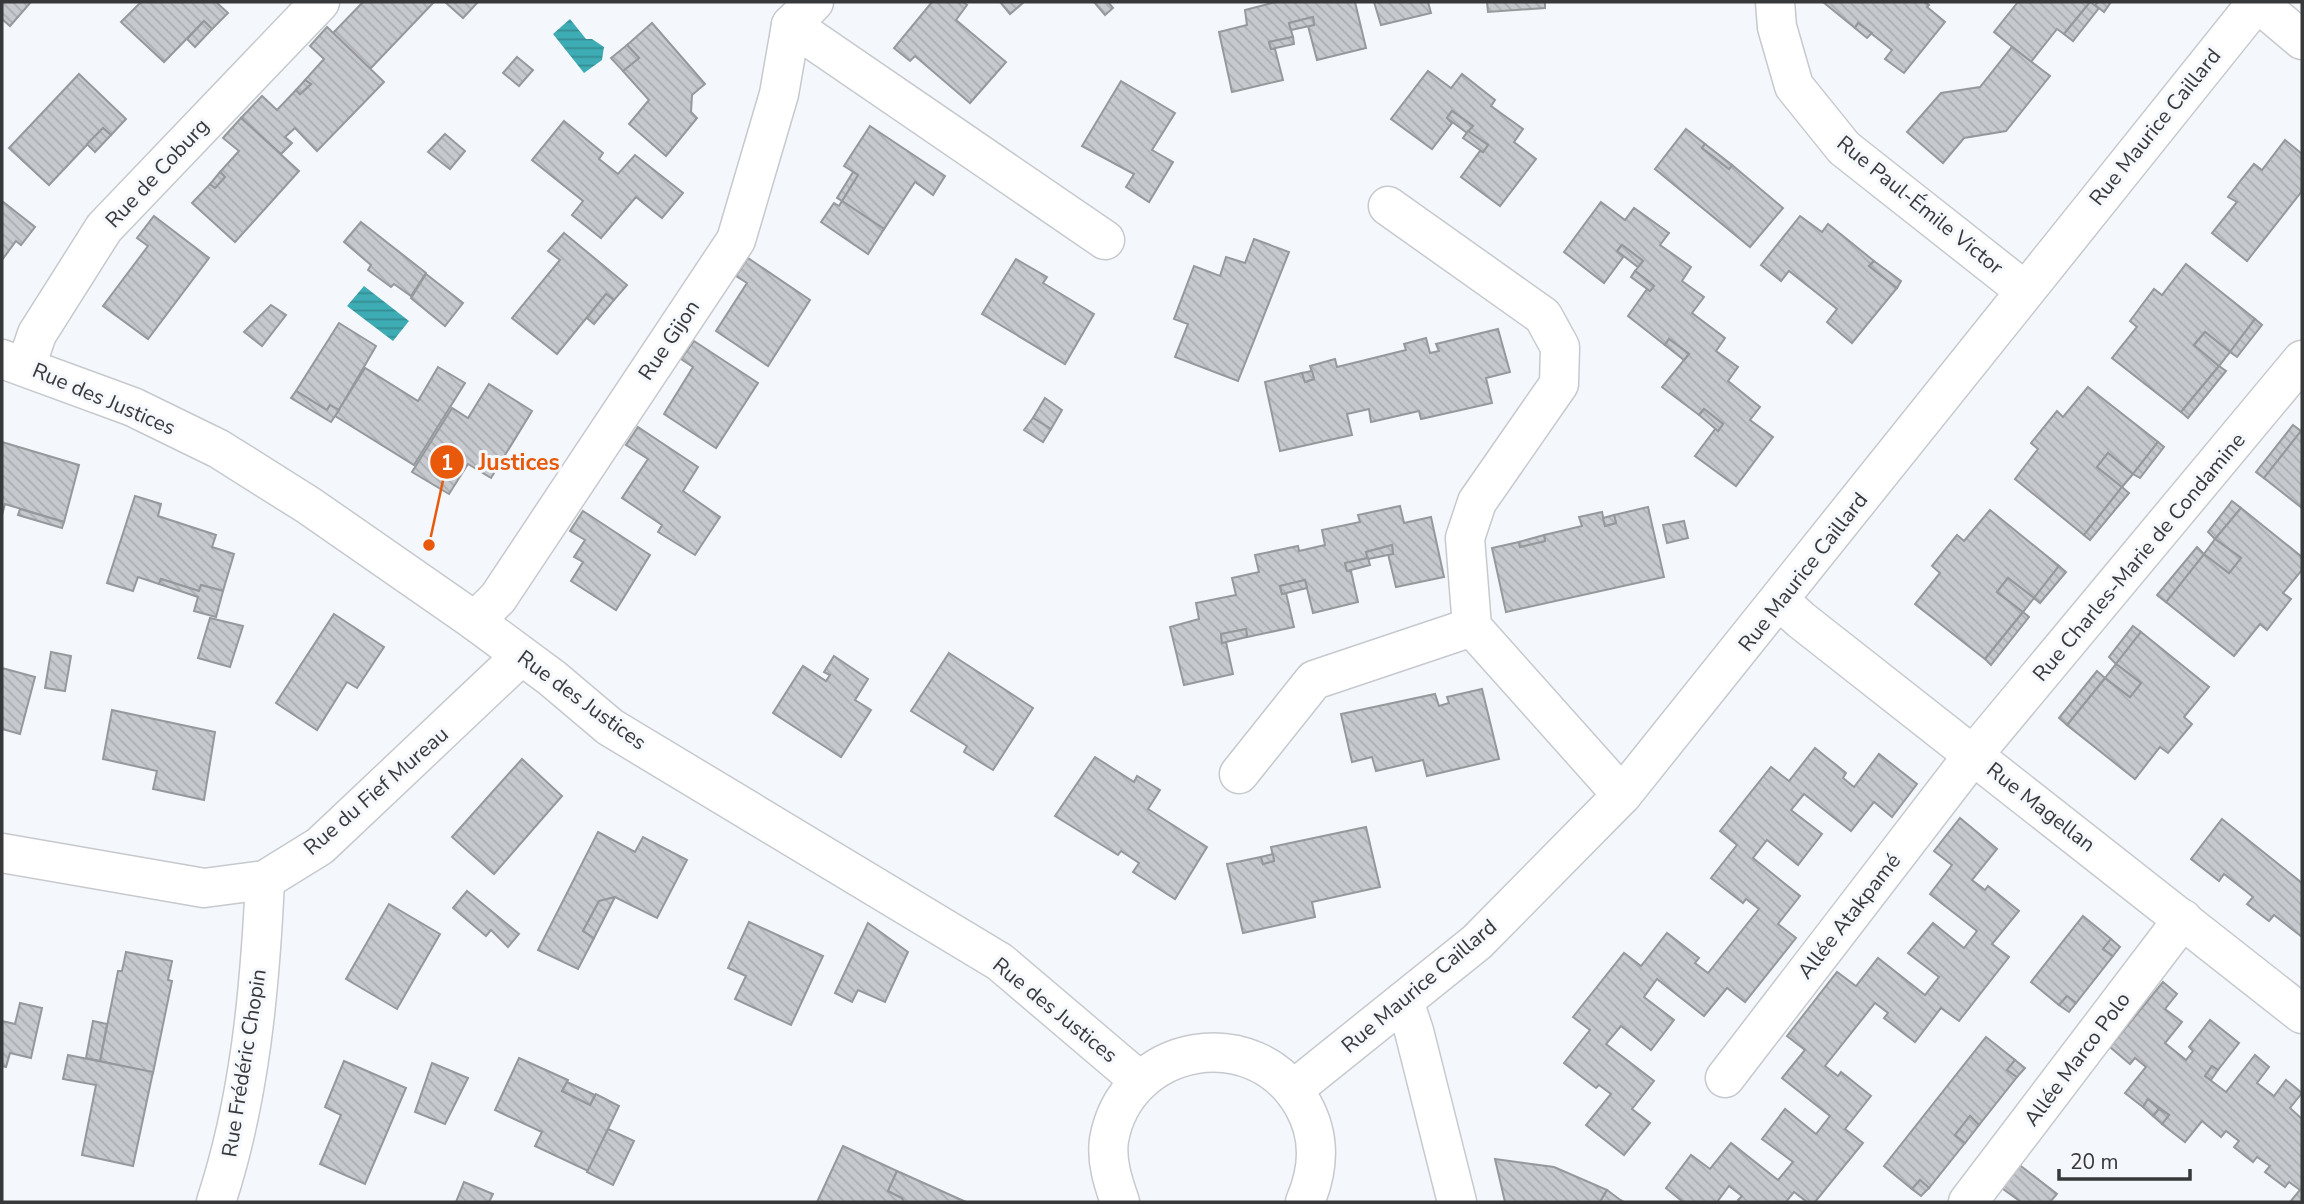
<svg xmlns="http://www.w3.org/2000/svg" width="2304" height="1204" viewBox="0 0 2304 1204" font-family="'Nunito Sans',sans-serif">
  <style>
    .water { fill: url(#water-rules) }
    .building { fill: url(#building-back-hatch); stroke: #96999c; stroke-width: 2 }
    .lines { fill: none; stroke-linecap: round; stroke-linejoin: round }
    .minor-casing { stroke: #c6c9cd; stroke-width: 41 }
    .minor { stroke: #fff; stroke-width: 38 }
    .labels { text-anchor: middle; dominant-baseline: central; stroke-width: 6; stroke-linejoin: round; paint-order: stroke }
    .street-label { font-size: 21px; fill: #373839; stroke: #f4f7fb }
    .leader { fill: none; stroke: #e8590c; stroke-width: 2.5 }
    .callout-dot { fill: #e8590c; stroke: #f4f7fb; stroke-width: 2.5 }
    .mark-label { font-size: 21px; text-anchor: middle; font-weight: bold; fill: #fff }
    .callout-label { font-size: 23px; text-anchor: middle; font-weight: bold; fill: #e8590c; stroke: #f4f7fb; stroke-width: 6; stroke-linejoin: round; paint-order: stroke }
  </style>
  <defs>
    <pattern id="water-rules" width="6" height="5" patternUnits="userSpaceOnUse" patternTransform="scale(1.75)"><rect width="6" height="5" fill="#3eacb4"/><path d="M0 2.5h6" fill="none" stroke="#358d93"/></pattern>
    <pattern id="building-back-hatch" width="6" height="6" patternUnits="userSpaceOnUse" patternTransform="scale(1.75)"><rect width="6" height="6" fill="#c6c9cd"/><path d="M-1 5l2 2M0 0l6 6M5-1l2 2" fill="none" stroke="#abadb1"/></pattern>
  </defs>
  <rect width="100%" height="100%" fill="#f4f7fb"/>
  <g class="water">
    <path d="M570,19L586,39H592L604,47L602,60L584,73L553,34Z"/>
    <path d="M364,286L409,321L393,341L347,306Z"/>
  </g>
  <g class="building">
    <path d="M2,2H31L10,26L2,19Z"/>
    <path d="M141,2H216L228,13L212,29L204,21L164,62L121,22Z"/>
    <path d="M363,2H434L370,69L333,33Z"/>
    <path d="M445,2H478L463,18Z"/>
    <path d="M932,2H963L967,5L956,20L1006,62L970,103L915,56L910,61L894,48Z"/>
    <path d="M1000,2H1024L1010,14Z"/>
    <path d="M1094,2H1108L1113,8L1105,15Z"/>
    <path d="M1276,2H1355L1366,48L1317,60L1308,26L1314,25L1313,17L1289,23L1293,37L1269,42L1271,49H1275L1283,80L1232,92L1219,32L1247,25L1245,10Z"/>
    <path d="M1374,2H1428L1431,13L1381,25Z"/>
    <path d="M1487,2H1545V8L1488,12Z"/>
    <path d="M1823,2H1925L1929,5L1927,7L1945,22L1904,73L1885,59L1892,50L1858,23L1855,28Z"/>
    <path d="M2018,2H2090L2064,34L2057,29L2031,62L1994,32Z"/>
    <path d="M2090,2L2099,8L2073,41L2064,34Z"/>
    <path d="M2098,2H2111L2104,12L2095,5Z"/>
    <path d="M1313,17L1314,25L1291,30L1289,23Z"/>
    <path d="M204,21L212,29L195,47L187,39Z"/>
    <path d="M652,23L705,84L692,95L691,112L697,118L666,156L629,124L649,100L623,71L639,58L627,45Z"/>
    <path d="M1858,23L1872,33L1867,38L1855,28Z"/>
    <path d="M327,27L384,82L317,151L295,128L285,137L292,143L281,154L241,118L262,96L277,110L296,90L300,94L311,84L305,80L324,59L310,46Z"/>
    <path d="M1293,37L1294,44L1271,49L1269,42Z"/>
    <path d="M627,45L639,58L623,71L611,58Z"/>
    <path d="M2012,47L2050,76L2006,131L1964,138L1943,163L1907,132L1941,93L1980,87Z"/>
    <path d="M517,57L533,70L519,86L503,73Z"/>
    <path d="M1428,71L1451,88L1462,74L1495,100L1491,106L1523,129L1514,142L1536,159L1500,206L1461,177L1480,151L1483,152L1488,145L1468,131L1473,126L1452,111L1447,118L1452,123L1432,149L1391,119Z"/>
    <path d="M79,74L126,119L111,135L103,128L49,185L9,148Z"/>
    <path d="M305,80L311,84L300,94L296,90Z"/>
    <path d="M1121,81L1175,113L1152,150L1173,162L1149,202L1126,187L1134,174L1082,146Z"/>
    <path d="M1452,111L1473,126L1467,133L1447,118Z"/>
    <path d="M241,118L299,171L235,242L192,203L210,184L215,188L225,177L220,172L239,151L223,138Z"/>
    <path d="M564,121L603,153L599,159L618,174L635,155L683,193L662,218L636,197L601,238L572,215L583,201L532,160Z"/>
    <path d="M870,126L945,176L933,195L915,182L884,229L842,201L858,175L844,166Z"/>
    <path d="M103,128L111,135L95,152L87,144Z"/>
    <path d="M1686,129L1705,144L1702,148L1729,169L1732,165L1783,208L1750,247L1655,169Z"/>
    <path d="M1468,131L1488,145L1483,152L1463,138Z"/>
    <path d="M445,134L465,151L450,169L428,152Z"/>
    <path d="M2285,140L2302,154V191L2247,261L2212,233L2237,202L2228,197L2241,180L2254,164L2262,170Z"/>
    <path d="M1705,144L1732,165L1729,169L1702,148Z"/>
    <path d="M220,172L225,177L215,188L210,184Z"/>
    <path d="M853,172L858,175L842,201L837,198Z"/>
    <path d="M2,201L35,227L21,245L16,241L2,260Z"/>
    <path d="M842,201L884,229L868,254L821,222L834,203L839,206Z"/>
    <path d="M1601,202L1625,220L1634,208L1669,233L1660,245L1691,267L1682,281L1704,297L1692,313L1725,338L1716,351L1738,367L1728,381L1760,407L1750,420L1773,437L1736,486L1695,456L1716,428L1718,431L1723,424L1704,409L1699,415L1662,387L1689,354L1669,339L1665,345L1628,316L1647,289L1650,291L1654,286L1635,271L1643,261L1622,245L1617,251L1624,256L1604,283L1564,252Z"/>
    <path d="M154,216L209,258L148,339L103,306L148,246L137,238Z"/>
    <path d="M1800,216L1822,232L1828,224L1874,261L1869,266L1897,288L1852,343L1827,322L1837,309L1789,271L1781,281L1761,265Z"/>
    <path d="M361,222L426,273L411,296L394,284L391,287L368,270L371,265L344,242Z"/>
    <path d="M564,233L627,285L614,300L606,294L557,354L512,318L560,260L548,251Z"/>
    <path d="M1254,239L1289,252L1238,381L1175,357L1188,324L1174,319L1194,266L1220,276L1226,257L1245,263Z"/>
    <path d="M1622,245L1643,261L1638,267L1617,251Z"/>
    <path d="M748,258L810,300L768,366L716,331L747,283L736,276Z"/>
    <path d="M1016,259L1047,277L1043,283L1094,314L1065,364L982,314Z"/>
    <path d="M1874,261L1901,281L1897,288L1869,266Z"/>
    <path d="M2186,264L2255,319L2230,352L2205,332L2194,345L2219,366L2181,412L2112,358L2137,327L2130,321L2154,289L2162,295Z"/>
    <path d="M1635,271L1654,286L1650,291L1631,277Z"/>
    <path d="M426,274L463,303L445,326L411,298Z"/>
    <path d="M606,294L614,300L594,324L587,318Z"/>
    <path d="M271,305L286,315L262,346L244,332Z"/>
    <path d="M2255,319L2262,325L2237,357L2230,352Z"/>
    <path d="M339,323L376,346L339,410L330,405L327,410L296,391Z"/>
    <path d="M1498,329L1510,372L1486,378L1492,403L1421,419L1419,411L1371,422L1369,409L1347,414L1352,435L1280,451L1265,382L1302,373L1305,382L1314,379L1310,366L1335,359L1337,367L1406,350L1404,344L1426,338L1430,353L1439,351L1436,344Z"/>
    <path d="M2205,332L2230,352L2219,366L2194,345Z"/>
    <path d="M1669,339L1689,354L1684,360L1665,345Z"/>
    <path d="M694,341L758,383L716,448L664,414L693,367L681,359Z"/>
    <path d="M2219,366L2226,371L2188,418L2181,412Z"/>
    <path d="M438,367L465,383L414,465L335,416L365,368L418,401Z"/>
    <path d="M1312,371L1314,379L1305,382L1302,373Z"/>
    <path d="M489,384L532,411L491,478L468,464L449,494L412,472L452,408L468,418Z"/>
    <path d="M2088,387L2158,442L2133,474L2108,453L2097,467L2122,487L2084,535L2015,479L2038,449L2031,443L2057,411L2063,417Z"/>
    <path d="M296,391L327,410L330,405L339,410L331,422L291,398Z"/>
    <path d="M1045,398L1062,410L1051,429L1033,418Z"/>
    <path d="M1704,409L1723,424L1718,431L1699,415Z"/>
    <path d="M1033,418L1051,429L1043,442L1024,430Z"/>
    <path d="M2293,425L2301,431L2264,478L2256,472Z"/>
    <path d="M638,427L698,467L683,491L720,517L695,555L658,532L662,525L622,498L648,459L626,445Z"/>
    <path d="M2301,431L2302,433V508L2264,478Z"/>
    <path d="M2,442L79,465L64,522L5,504L2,515Z"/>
    <path d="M2158,442L2164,447L2140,478L2133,474Z"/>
    <path d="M2108,453L2133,474L2122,487L2097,467Z"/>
    <path d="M2122,487L2129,493L2090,540L2084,535Z"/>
    <path d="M135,496L161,504L158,516L216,535L212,547L234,554L223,591L201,585L199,591L161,579L159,584L138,577L133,591L107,583Z"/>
    <path d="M2232,501L2241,508L2215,539L2208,532Z"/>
    <path d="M1400,506L1404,523L1431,517L1444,577L1396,587L1388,554H1393L1392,545L1366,552L1368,558L1345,563L1347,571H1351L1358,602L1313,613L1305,580L1280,586L1282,594L1286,593L1294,627L1247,637L1246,629L1221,634L1222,643L1226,642L1233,674L1184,685L1170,627L1199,619L1196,603L1236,595L1232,578L1259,572L1255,555L1298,546L1299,551L1325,545L1322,530L1360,522L1358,515Z"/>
    <path d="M1648,507L1664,577L1506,612L1492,548L1519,542L1520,547L1545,541L1544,535L1582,526L1579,517L1602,512L1605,526L1616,523L1614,515Z"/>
    <path d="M2241,508L2302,557V570L2283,593L2291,599L2267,630L2260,624L2234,656L2166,602L2204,554L2229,573L2241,558L2215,539Z"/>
    <path d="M20,509L64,522L62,528L18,515Z"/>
    <path d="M1990,510L2059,566L2034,598L2008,578L1997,592L2023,612L1985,659L1915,604L1940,573L1932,566L1957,535L1964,541Z"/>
    <path d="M583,511L650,555L616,610L571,581L583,562L574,557L585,540L570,531Z"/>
    <path d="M1614,515L1616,523L1605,526L1603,518Z"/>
    <path d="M1684,521L1688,538L1667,543L1663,525Z"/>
    <path d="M1544,535L1545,541L1520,547L1519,542Z"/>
    <path d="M2215,539L2241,558L2229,573L2204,554Z"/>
    <path d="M1392,545L1393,554L1368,559L1366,552Z"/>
    <path d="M2197,547L2204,554L2166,602L2157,595Z"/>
    <path d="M1368,558L1370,565L1347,571L1345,563Z"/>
    <path d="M2059,566L2066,572L2040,603L2034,598Z"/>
    <path d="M2008,578L2034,598L2023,612L1997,592Z"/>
    <path d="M161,579L199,591L201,585L223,591L216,617L194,611L198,597L159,584Z"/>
    <path d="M1305,580L1307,588L1282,594L1280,586Z"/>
    <path d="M2023,612L2029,617L1991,665L1985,659Z"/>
    <path d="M334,614L384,647L357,688L347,682L317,730L276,703Z"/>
    <path d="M210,618L243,626L230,667L198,658Z"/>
    <path d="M2133,626L2141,632L2116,664L2109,657Z"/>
    <path d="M1246,629L1247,637L1222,643L1221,634Z"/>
    <path d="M2141,632L2209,687L2184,717L2192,724L2168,753L2160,747L2135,779L2067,725L2105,678L2130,697L2141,683L2116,664Z"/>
    <path d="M51,652L71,656L65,691L45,688Z"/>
    <path d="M949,653L1033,708L993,770L964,752L967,746L911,711Z"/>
    <path d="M834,656L868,679L855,700L871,710L841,757L773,713L803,666L826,681L830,675L824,672Z"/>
    <path d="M2116,664L2141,683L2130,697L2105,678Z"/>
    <path d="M2,668L35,677L20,734L2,729Z"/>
    <path d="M2097,671L2105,678L2067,725L2059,718Z"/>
    <path d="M1482,689L1499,759L1427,776L1423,760L1376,771L1372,757L1352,762L1341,714L1435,694L1439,706L1449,703L1447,697Z"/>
    <path d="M112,710L215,732L204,800L153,789L157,771L103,759Z"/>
    <path d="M1815,748L1846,773L1843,778L1854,787L1879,754L1917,784L1892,817L1874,802L1851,831L1804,794L1791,810L1822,834L1798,865L1767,840L1753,858L1800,896L1778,924L1796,938L1745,1002L1727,988L1704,1016L1657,979L1644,997L1674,1020L1651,1050L1621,1026L1606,1044L1654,1081L1632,1109L1650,1123L1624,1155L1586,1125L1611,1094L1599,1085L1596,1088L1564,1063L1590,1030L1573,1017L1624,953L1641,966L1667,933L1699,958L1695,963L1708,973L1759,909L1746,899L1743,903L1711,878L1737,845L1720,831L1771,767L1789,781Z"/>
    <path d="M1095,757L1134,782L1137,776L1160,790L1148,809L1207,847L1175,899L1133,872L1139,863L1121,851L1118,855L1055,816Z"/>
    <path d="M522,759L562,796L494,874L452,837Z"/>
    <path d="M1960,818L1997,849L1972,880L1985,890L1988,886L2019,911L1992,944L2009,957L1959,1021L1941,1008L1915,1042L1884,1018L1888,1013L1875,1003L1825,1066L1838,1076L1841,1072L1871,1096L1845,1129L1863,1143L1815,1202H1807L1794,1192L1786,1202H1740L1738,1200L1742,1196L1729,1186L1717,1202H1683L1666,1188L1691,1155L1710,1169L1731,1143L1778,1180L1793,1162L1762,1139L1785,1109L1816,1134L1830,1116L1782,1078L1805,1050L1787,1036L1837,972L1856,986L1878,958L1925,995L1939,977L1908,953L1933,923L1964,948L1977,931L1930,894L1952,865L1934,851Z"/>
    <path d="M2222,819L2302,883V937L2274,915L2269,921L2247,904L2253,897L2247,892L2224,874L2219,881L2191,859Z"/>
    <path d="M1366,827L1380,887L1312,902L1315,917L1243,933L1227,864L1261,857L1263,864L1274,861L1271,847Z"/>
    <path d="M598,832L635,852L643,837L687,860L657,918L615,897L599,901L583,931L594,938L578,969L538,950Z"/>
    <path d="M1273,854L1274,861L1263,864L1261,857Z"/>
    <path d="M467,891L519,934L508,947L491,930L486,936L453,908Z"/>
    <path d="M615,897L594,938L583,931L599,901Z"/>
    <path d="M389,904L440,934L397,1009L346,979Z"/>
    <path d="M2083,916L2111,939L2103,949L2113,956L2076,1003L2067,996L2059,1005L2031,982Z"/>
    <path d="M749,922L823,956L791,1025L735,999L746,976L728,968Z"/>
    <path d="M868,923L908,952L885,1002L858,990L852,1002L835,993Z"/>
    <path d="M2111,939L2120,947L2113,956L2103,949Z"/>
    <path d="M126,952L172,961L168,980L172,981L153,1073L100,1061L118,971H122Z"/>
    <path d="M2163,982L2177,994L2165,1009L2182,1022L2165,1043L2186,1060L2193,1051L2189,1047L2210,1020L2239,1043L2218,1070L2212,1066L2205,1076L2226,1092L2255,1055L2269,1067L2257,1083L2274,1096L2286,1080L2302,1093L2290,1108L2302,1119V1202H2290L2300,1190L2289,1182L2285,1187L2265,1172L2270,1166L2257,1157L2253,1162L2234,1147L2239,1141L2226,1131L2221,1137L2202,1121L2185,1142L2162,1124L2169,1115L2148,1099L2143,1107L2125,1093L2146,1067L2135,1058L2130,1064L2110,1047Z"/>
    <path d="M2067,996L2076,1003L2069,1012L2059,1005Z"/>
    <path d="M20,1003L42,1008L31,1058L10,1053L6,1067L2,1066V1021L15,1024Z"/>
    <path d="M93,1021L107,1024L100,1061L86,1058Z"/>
    <path d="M1986,1037L2015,1060L2007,1070L2017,1077L1979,1125L1970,1116L1955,1135L1965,1143L1929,1188L1920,1180L1912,1189L1884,1166Z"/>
    <path d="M68,1055L153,1072L133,1166L82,1155L96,1085L63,1079Z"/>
    <path d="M519,1058L568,1080L562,1091L590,1105L596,1094L619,1106L588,1171L535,1146L542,1132L495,1110Z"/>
    <path d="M2015,1060L2025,1068L2017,1077L2007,1070Z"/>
    <path d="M344,1061L406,1088L365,1184L320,1164L341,1115L325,1107Z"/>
    <path d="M432,1063L468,1078L445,1124L415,1112Z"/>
    <path d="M2212,1066L2218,1070L2211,1080L2205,1076Z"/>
    <path d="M567,1082L595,1095L590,1105L562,1091Z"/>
    <path d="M2148,1099L2159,1109L2153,1116L2143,1107Z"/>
    <path d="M2159,1109L2169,1115L2162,1124L2153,1116Z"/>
    <path d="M1970,1116L1979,1125L1965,1143L1955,1135Z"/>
    <path d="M608,1129L634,1141L613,1185L587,1172Z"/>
    <path d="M843,1146L897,1171L888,1191L902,1198L904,1202H817Z"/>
    <path d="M1495,1159L1554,1167L1607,1190L1600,1202H1505Z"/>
    <path d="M2017,1163L2057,1194L2050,1202H2021L1999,1186Z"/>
    <path d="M897,1171L966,1202H904L902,1198L888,1191Z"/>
    <path d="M1920,1180L1929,1188L1921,1196L1912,1189Z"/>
    <path d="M464,1182L493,1194L489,1202H456Z"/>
    <path d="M1607,1190L1619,1199L1624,1202H1600Z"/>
  </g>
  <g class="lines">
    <defs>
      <g id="minor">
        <path d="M1775,2L1777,27L1794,86L1844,148L2024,290"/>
        <path d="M791,25L1105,240"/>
        <path d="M1388,206L1543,316L1560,347L1559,384L1477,502L1465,538L1472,627L1622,795"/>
        <path d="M2,359L133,407L219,449L308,505L475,621L552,678L610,727L1000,962L1140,1081"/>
        <path d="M26,366L37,334L104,228L320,2"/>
        <path d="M1780,601L1801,620L2302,1014"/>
        <path d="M475,621L498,598L736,240L779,94L791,25L814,2"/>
        <path d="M1239,774L1314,680L1472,627"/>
        <path d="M2,853L204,888L265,880L320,846L521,656"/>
        <path d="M1404,1001L1414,1031L1457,1202"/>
        <path d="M1725,1078L1974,754L2302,360"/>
        <path d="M1294,1089L1477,942L1622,795L2257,2L2302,40"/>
        <path d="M216,1202C250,1099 260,988 265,880"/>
        <path d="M1120,1202C1113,1182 1106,1161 1109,1140C1126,1043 1255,1020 1303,1105C1321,1137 1319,1169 1305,1202"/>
        <path d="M1968,1202L2183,919"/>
      </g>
    </defs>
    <use href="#minor" class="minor-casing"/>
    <use href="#minor" class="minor"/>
  </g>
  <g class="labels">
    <g class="street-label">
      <text transform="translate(2155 127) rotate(-51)">Rue Maurice Caillard</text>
      <text transform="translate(157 173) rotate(-47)">Rue de Coburg</text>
      <text transform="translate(1920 205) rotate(39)">Rue Paul-Émile Victor</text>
      <text transform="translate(669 340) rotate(-56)">Rue Gijon</text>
      <text transform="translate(104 399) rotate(23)">Rue des Justices</text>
      <text transform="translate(2139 557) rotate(-50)">Rue Charles-Marie de Condamine</text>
      <text transform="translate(1803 572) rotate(-52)">Rue Maurice Caillard</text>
      <text transform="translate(582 700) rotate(36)">Rue des Justices</text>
      <text transform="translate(376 791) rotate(-41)">Rue du Fief Mureau</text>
      <text transform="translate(2041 807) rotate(38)">Rue Magellan</text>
      <text transform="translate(1849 916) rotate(-52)">Allée Atakpamé</text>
      <text transform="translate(1419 986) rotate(-40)">Rue Maurice Caillard</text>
      <text transform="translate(1055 1010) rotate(39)">Rue des Justices</text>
      <text transform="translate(2077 1059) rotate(-53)">Allée Marco Polo</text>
      <text transform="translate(244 1063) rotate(-81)">Rue Frédéric Chopin</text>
    </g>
  </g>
  <path class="leader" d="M429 545L447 462"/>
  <g class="callout-dot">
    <circle cx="429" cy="545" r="7"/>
    <circle cx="447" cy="462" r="18"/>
  </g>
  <g class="mark-label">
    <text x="447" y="470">1</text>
  </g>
  <g class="callout-label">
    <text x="519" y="470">Justices</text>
  </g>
  <rect width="2304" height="1204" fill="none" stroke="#373839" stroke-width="7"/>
  <path d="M2059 1169v10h131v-10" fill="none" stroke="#373839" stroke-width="3.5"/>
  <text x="2070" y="1169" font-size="21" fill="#373839" stroke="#f4f7fb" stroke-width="5" paint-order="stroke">20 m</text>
</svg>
